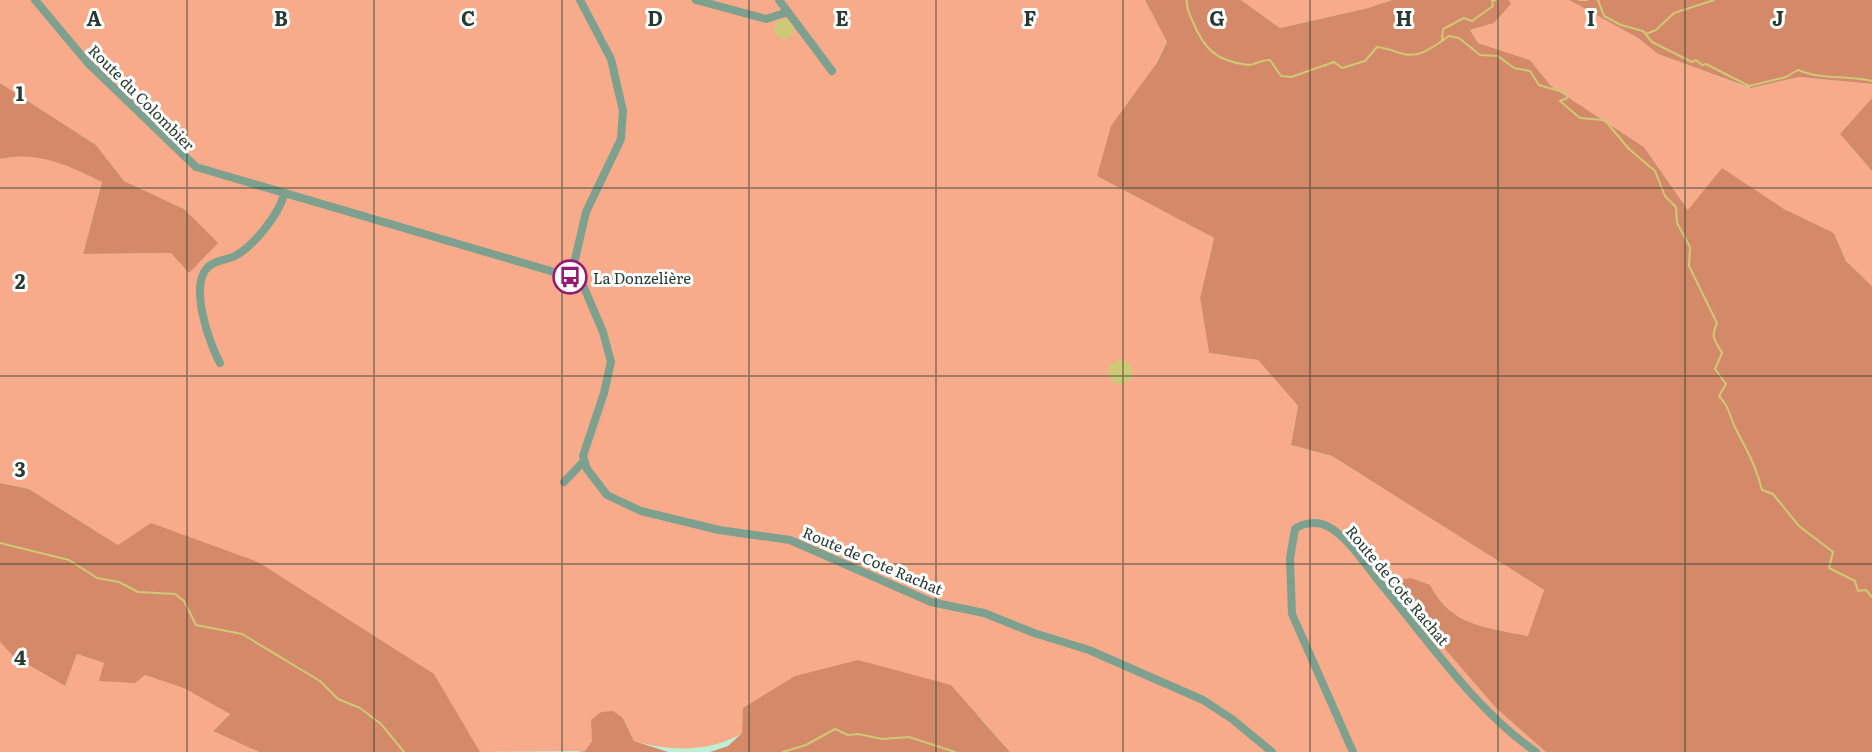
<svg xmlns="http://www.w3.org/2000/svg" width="1872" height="752" viewBox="0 0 1872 752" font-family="Literata,serif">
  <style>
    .green { fill: #f8ab8a }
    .forest { fill: #d48969 }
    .water { fill: #cfc877 }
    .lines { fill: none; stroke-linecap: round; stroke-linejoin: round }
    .stream { stroke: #cfc877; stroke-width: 2 }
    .minor { stroke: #7da08f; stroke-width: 8 }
    .grid { fill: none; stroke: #263a31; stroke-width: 1.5; stroke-opacity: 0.55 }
    .labels { text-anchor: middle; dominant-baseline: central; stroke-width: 6; stroke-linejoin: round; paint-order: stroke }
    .street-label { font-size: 15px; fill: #263a31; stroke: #fff }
    .poi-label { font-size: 15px; fill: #263a31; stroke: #fff; text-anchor: start }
    .grid-label { font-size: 20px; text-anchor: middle; font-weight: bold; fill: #263a31; stroke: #fff; stroke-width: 6; stroke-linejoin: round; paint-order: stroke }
  </style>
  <rect width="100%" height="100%" fill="#bdefd6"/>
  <g class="green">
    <path d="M0,0H1145L1167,42L1097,176L1214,238L1200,298L1209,353L1258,360L1298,406L1291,445L1332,456L1544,590L1529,636C1486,627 1452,627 1430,585L1386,581L1496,708L1546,752H1010L977,714L743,733C709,752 673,752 634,741L623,718L592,741L585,751L480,752L118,545L29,489L0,483V159C36,149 69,166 102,182L83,254L171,253L184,209L124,181L96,145L0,83Z"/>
    <path d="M1241,0H1392L1368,8L1280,28Z"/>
    <path d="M1509,0H1569L1638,38L1658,54L1750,88L1799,77L1872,84V98L1840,134L1872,171V286L1846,261L1834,233L1784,209L1722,169L1689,211L1644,147L1551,86L1530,60L1478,43L1470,30L1494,23L1511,4Z"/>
    <path d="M0,642L13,656L65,686L77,654L104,663L100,681L145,675L184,687L230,714L213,731L259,752H0Z"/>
  </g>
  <g class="forest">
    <path d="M1145,0H1241L1280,28L1368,8L1392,0H1509L1511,4L1494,23L1470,30L1478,43L1530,60L1551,86L1644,147L1688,210L1722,168L1784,209L1834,233L1846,261L1872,286V752H1546L1496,708L1386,581L1411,578L1430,585C1452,627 1486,627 1528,636L1544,590L1332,456L1291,445L1298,406L1258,360L1209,353L1200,298L1214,238L1097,176L1111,126L1156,64L1167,42Z"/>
    <path d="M1569,0H1872V84L1799,77L1751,88L1658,54L1638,38Z"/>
    <path d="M0,83L96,145L124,181L184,209L218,243L189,273L171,253L83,254L102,182C70,166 36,150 0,159Z"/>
    <path d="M1872,98V171L1840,134Z"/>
    <path d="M0,483L29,489L118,545L151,523L258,562L434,674L480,752H259L213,731L230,714L184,688L145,675L135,683L99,681L104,663L77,654L65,686L13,656L0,642Z"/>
    <path d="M858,660L951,685L1010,752H710L728,746L742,733L743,708L795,676Z"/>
    <path d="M613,711L623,718L634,741L668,752H578L585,751L592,741L591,720L601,712Z"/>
  </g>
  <g class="water">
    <circle cx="784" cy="29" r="10"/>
    <circle cx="1120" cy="372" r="12"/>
  </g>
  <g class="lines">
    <g class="stream">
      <path d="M1187,0C1186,9 1190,15 1193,22C1204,49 1216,61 1248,65C1256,65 1262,59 1270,60L1281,76L1291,77L1334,62L1342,68L1365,61L1377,47C1386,48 1391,50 1400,53C1419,60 1434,46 1449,36L1459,38L1480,55L1498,56L1514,68L1530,71L1539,85L1566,93L1567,98L1560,101L1580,118L1603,120L1608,124L1629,149L1655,171L1665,196L1676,207L1677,223L1690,247L1689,266L1717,323C1710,338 1715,340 1722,353L1715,369L1726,384L1719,396C1729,407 1728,411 1734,425C1746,450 1755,462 1762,490L1773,494L1799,526L1833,552L1829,568L1855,581L1858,591L1866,590L1872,597"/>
      <path d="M1579,0H1587"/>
      <path d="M1598,0L1604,16L1621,25L1643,31L1652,42L1692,62L1696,60L1702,65L1706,64L1749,86L1786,77L1798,70C1821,80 1847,75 1872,81"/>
      <path d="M1646,34L1656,30L1674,13L1714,0"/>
      <path d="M1442,41L1443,29L1464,18L1472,21L1493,6L1492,1L1496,0"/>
      <path d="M0,543L69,560L97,578L119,582L138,592L175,594L184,601L196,625L242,634L320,681L338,699L360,708L381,724L404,752"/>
      <path d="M783,752L806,745L835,729L848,735L858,734L882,739L909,737L955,752"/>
    </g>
    <g class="minor">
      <path d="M35,0L87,62L196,167L561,274L575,271"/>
      <path d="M580,0L611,59L623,111L621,139L586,212L574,264L603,332L611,362L604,393L583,456L587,469L607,495L641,511L719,530L790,540L931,602L984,613L1034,633L1089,650L1203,700L1232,719L1272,752"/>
      <path d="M696,0L766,19L788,12"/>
      <path d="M779,0L832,71"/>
      <path d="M220,363C209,343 188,284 209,266C216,260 227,260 235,256C254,246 278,215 284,195"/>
      <path d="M564,482L583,462"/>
      <path d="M1353,752L1292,614L1290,558L1295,529C1304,522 1318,521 1329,527C1350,539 1366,566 1381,584C1428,640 1476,711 1536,752"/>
    </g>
  </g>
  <path class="grid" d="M187,0V752M374,0V752M562,0V752M749,0V752M936,0V752M1123,0V752M1310,0V752M1498,0V752M1685,0V752M0,188H1872M0,376H1872M0,564H1872"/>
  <defs>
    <symbol id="bus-ring" viewBox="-11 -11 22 22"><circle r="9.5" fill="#fff" stroke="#971971" stroke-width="1.5"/><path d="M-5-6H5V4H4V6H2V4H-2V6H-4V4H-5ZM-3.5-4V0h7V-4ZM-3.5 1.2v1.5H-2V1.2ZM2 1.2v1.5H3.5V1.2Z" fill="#971971"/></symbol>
  </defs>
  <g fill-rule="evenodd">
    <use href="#bus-ring" x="551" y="258" width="38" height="38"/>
  </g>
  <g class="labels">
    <g class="street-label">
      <text transform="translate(142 97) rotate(45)">Route du Colombier</text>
      <text transform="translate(873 560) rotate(23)">Route de Cote Rachat</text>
      <text transform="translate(1398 585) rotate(50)">Route de Cote Rachat</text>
    </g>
    <g class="poi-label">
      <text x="593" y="277">La Donzelière</text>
    </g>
  </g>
  <g class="grid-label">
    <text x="94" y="26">A</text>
    <text x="281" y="26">B</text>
    <text x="468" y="26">C</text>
    <text x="655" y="26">D</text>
    <text x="842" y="26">E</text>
    <text x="1030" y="26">F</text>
    <text x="1217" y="26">G</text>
    <text x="1404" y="26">H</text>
    <text x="1591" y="26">I</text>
    <text x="1778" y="26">J</text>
    <text x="20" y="101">1</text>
    <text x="20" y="289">2</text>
    <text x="20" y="477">3</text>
    <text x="20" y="665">4</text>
  </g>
</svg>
